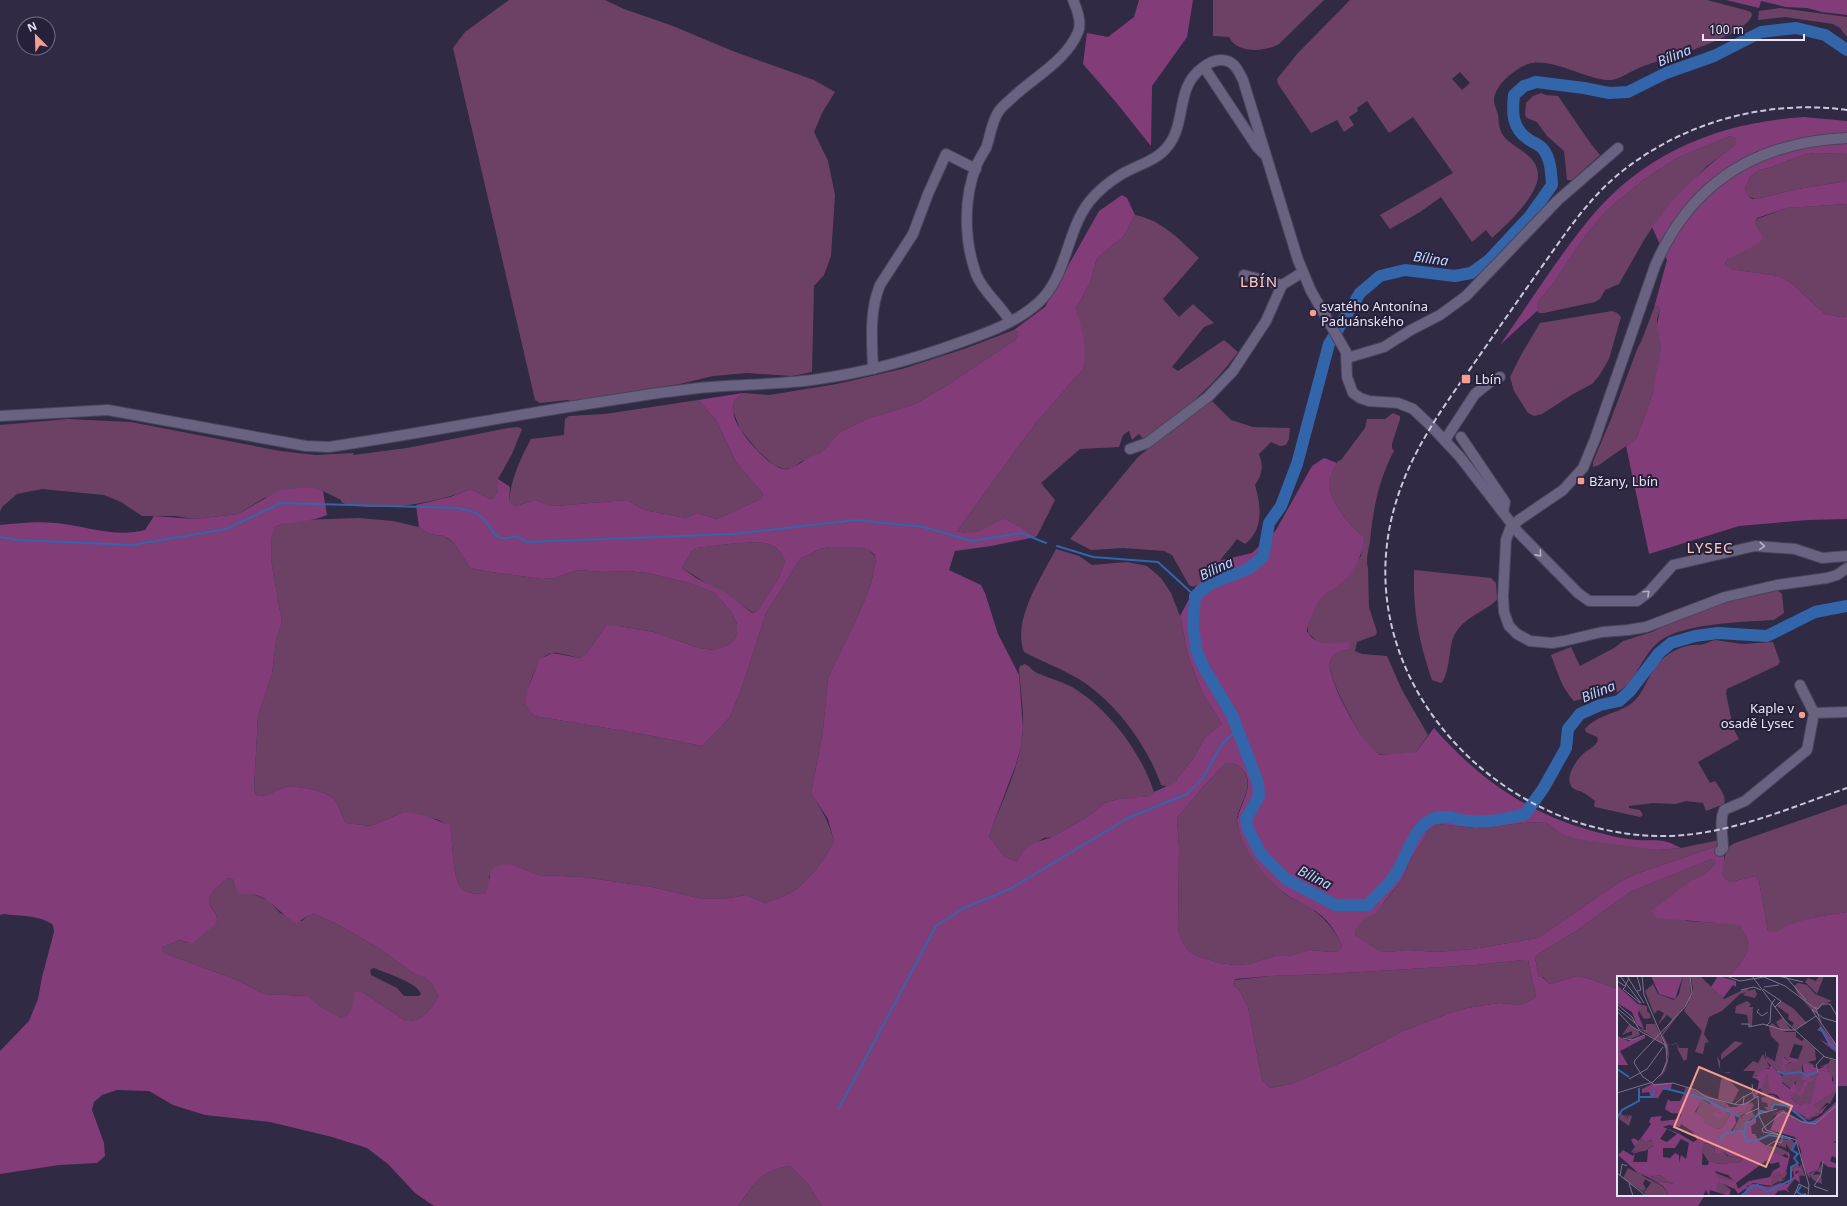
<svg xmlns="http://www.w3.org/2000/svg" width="1847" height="1206" viewBox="0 0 1847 1206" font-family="'Noto Sans',sans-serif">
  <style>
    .green { fill: #6d4166; fill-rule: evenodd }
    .forest { fill: #823d79; fill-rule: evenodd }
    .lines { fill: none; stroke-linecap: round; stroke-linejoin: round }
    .stream { stroke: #3265aa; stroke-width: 2 }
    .river { stroke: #3265aa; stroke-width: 12 }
    .minor-casing { stroke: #4a445b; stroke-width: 12 }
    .minor { stroke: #696280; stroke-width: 10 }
    .rail { stroke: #cbc7db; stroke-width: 2; stroke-dasharray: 6 3; stroke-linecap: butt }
    .oneway { stroke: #b5b0c7 }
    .poi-dot { fill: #f59d8f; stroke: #27203a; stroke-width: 1.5 }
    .labels { text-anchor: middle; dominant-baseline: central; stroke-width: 4; stroke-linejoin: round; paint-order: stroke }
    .poi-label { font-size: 13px; fill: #e7e4f6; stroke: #27203a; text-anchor: start }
    .water-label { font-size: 14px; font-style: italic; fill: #bad5fc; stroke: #27203a }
    .quarter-label { font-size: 15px; letter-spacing: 1px; fill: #fdcac1; stroke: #27203a }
    .inset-river { fill: none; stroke: #3265aa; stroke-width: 2 }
    .inset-road { fill: none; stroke: #79748c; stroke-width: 1 }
    .view { fill: #f59d8f; fill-opacity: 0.15; stroke: #f59d8f; stroke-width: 2 }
    .inset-edge { fill: none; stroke: #e7e4f6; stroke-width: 2 }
  </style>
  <rect width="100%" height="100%" fill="#302a45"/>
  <g class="green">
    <path d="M509,0H605L624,9L673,26L735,52L814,80L835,92L822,113L814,132L828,161L835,195L831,256L824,275L814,286L812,372L792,376L747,373L713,376L680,384L572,401L567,400L540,403L535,400L453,48L465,32Z"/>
    <path d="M1213,0H1324L1279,44C1265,52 1237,54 1229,37L1213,36Z"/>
    <path d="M1350,0H1707L1745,10L1751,12L1752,15C1746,37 1663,59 1641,67C1632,70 1621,79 1611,80C1588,81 1551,56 1528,64C1515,69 1494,85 1494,101C1494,105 1497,110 1498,115C1499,124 1499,131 1505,138C1516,149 1538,156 1538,175C1538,196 1507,224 1492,238L1486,230L1472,242L1441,197L1420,212L1390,229L1380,215L1453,173L1413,117L1389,133L1367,101L1357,108L1358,111L1349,117L1354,125L1344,132L1337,120L1311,133L1278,84L1277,79L1297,54ZM1460,72L1470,83L1462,90L1452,79Z"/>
    <path d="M1780,8L1847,17V37L1840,28L1833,24L1785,17L1758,20L1759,11Z"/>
    <path d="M1541,93L1546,95L1558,96L1591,144L1600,155L1572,180H1567L1564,151L1547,136L1537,122L1527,118L1525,115L1526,103L1533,96Z"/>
    <path d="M1730,136L1736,139V144L1707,166L1660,216L1644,240L1619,284L1605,290L1600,299L1595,302L1544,313H1539L1537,311V303L1552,285L1586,235L1606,211L1642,181L1677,158Z"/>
    <path d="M1815,153L1847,154V181L1798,189L1756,199L1749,197L1745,189L1750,177L1759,170L1769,168L1803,155Z"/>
    <path d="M1847,204V316L1840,317L1825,314L1790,282L1779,276L1730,269L1725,267L1726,261L1762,240V234L1755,224L1757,219L1787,208Z"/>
    <path d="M1135,215C1162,220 1181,241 1199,258L1163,299L1179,317L1193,304L1214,323L1204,327L1172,367L1178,371L1224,340L1238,352C1213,387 1179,416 1143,439L1139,434L1132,440L1129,431L1123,435L1119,447L1080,449L1041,483L1055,500L1037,536L1035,537L1021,527L1003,518L984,529L970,534L957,531L1035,424L1082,370L1081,329L1076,308L1090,283L1097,258L1124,236Z"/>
    <path d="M1657,306L1660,309L1657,319L1661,347L1657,374L1653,393L1636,439L1599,465L1593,467V462L1611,419L1638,347L1641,342L1654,308Z"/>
    <path d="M1612,311L1617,313L1621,317L1609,359L1599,376L1592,384L1573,394L1542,414L1534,416L1528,413L1514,391L1510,377L1521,355L1540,323Z"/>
    <path d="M1014,330L1018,332V336L1015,340L946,386L913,405L869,418L840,432L820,454L800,462L794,468L784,469L774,465L758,451L740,429L733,411L734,401L743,393L769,395L837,384L902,369L964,349Z"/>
    <path d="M1210,399L1231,420L1253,427L1290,428L1289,439L1286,445L1280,446L1271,442L1259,454C1264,467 1262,474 1255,485C1261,506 1264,529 1245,544L1237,539C1230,548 1203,583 1195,586C1192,587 1191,586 1189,585L1172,555L1164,551L1123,548L1091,550L1070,539L1138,457Z"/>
    <path d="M698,400L716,420L736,462L763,494L761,499L717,519L697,513L686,518L644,510L627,500L555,506L548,505L535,500L516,506L509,502C511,479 520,459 531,439L564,435L565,419L569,416L605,414Z"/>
    <path d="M1393,413L1400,416V419L1392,444V448L1394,451C1379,478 1373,510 1370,541C1369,550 1365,559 1368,568L1369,607L1377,632L1376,635L1357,642L1355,651L1362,654L1387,656L1402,690L1428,735L1416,752C1408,753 1382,757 1376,753C1364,745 1326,676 1330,662C1333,652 1340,651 1349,649L1318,642L1309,634L1307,626L1316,603L1320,597L1342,582L1361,556L1363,536C1351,529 1327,497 1329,482C1330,475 1335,468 1338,461L1341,460L1365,428L1367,419H1385Z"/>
    <path d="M68,419L131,422L280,451L316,455L354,453L353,455L407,448L508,428L518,427L522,429L512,454L498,479V490L494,498L490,499L471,489C438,502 403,508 368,507C358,506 350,507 341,502V500L323,491L309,487L264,498L238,514L194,519L175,516H142L121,502L104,495L42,489L17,494L2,507L0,512V425Z"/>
    <path d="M359,518L393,521L419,527L429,534L444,536L454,543L470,568L491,572L542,579L554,578L578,570L603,572L626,571L648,573L689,583L713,592L723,602L733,615L737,624V635L732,642L726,646L713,650L699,648L654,632L619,626H606L586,654L580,658C573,657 558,652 552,653C536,655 527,690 525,704L534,716L642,734L702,746L730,717L742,687L766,613L800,559L820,549L830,547H860L869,550L874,555L876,559L871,584L861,609L828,678L823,731L811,793C822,810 829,822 834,841C826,857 813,875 799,887C790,895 776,899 765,903L746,895L724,899L698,898L652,887L583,877L538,875L511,864L489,876L490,885L485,894C479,894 469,894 463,890C452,882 453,840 450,826L439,820L404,812L371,826L346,823C341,815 340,805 333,798C326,791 292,784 283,788C274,791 267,797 257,796L254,790L258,716L272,674L276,640L282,622L271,560L272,532L276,526L301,520Z"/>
    <path d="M737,543C758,543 776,538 785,561L779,577L758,610L754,613L682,568L692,551L696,548Z"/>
    <path d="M1056,549L1079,556L1092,565L1127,562L1147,566L1161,578L1171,593L1180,616L1188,656L1203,694L1222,724L1205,737L1193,759L1178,777L1176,782C1170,786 1168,787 1161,785C1147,744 1114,700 1077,678C1060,668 1041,661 1024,652C1012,620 1041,578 1056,549Z"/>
    <path d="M1415,570L1491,578L1496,583L1497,600C1483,613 1462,617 1453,638C1449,649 1449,677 1441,683L1432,680C1419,641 1413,613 1414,571Z"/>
    <path d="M1776,589L1782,594L1784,613L1774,620C1742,622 1694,623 1666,637C1643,649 1637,681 1621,690C1611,696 1602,692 1591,695C1585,697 1580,700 1574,701C1562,689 1557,671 1551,655L1571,647L1580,666L1614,648L1623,641L1652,632L1671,622L1736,598L1759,595Z"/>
    <path d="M1715,640L1742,644L1773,642L1780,662L1778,665L1727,689L1726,693L1733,728L1739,739L1698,762L1710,783L1715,781C1719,787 1727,796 1724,804L1706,811L1703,803L1686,801L1676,804L1653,803L1629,806V808L1640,810L1643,815L1640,817L1595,807L1594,805L1595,801C1591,798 1586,794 1582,792C1579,790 1576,791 1573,788C1563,779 1576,760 1584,753C1589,749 1596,746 1598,740L1597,737L1586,732L1585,729C1598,714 1618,714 1632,703C1642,695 1646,682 1652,672C1661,656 1682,643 1700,645C1702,645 1711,641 1715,640Z"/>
    <path d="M1025,664C1030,666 1032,671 1037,673C1048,678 1061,681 1072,687C1108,708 1141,752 1154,792L1151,796L1119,799L1104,803L1094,812L1082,820L1052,837L1044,838L1023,851L1017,861L1004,857L989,836C1002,801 1021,765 1023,728C1024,708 1020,689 1019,669L1020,666Z"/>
    <path d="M1226,763C1233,763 1238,764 1242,769C1256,785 1240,802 1237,818C1236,825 1240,832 1242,838C1252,859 1268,880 1285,894C1292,899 1300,902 1307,906C1323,915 1334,929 1342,946L1339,951L1331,952L1310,950L1289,956H1275L1249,964L1235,965L1220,963L1197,956L1188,950L1183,943L1178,930L1179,848L1177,818L1203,787Z"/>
    <path d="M1847,804V912C1824,916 1796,918 1777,933L1768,931L1759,881L1755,876L1730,882L1723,877L1722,870L1727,848L1735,843Z"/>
    <path d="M1533,822L1547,823L1562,834L1658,850L1681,848L1719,840L1720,845L1636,874L1621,881L1538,938L1473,949L1437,952L1408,950L1387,952L1380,951L1355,935L1356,929L1365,916L1384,903L1403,878L1409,861L1423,841L1425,831L1438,824L1476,828Z"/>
    <path d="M1711,859L1714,860L1715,864L1706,873L1694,879L1685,921L1740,924C1742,930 1747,937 1748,943C1750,955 1735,969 1729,977H1618V989L1587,978L1577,976L1550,984L1543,977H1539L1535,958L1537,955L1576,931L1630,892Z"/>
    <path d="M228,878L233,879L234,886L269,901L280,913L302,921L307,916L314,914L337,924L377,947L413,973L425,978L432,984L438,996C432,1009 422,1022 406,1021L361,991C356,1002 353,1015 341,1018L320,1006L308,996L264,994L237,980L164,953L162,947L180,940L187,943L216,924C223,905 189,908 228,878ZM374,968C385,973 417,982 421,994L419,996H404L397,988L371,975L370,970Z"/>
    <path d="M1523,960H1528L1536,997L1521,1005L1499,1003L1467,1008L1450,1013L1403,1031L1347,1060L1291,1084L1270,1088L1262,1080L1248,1007L1240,991L1233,985L1235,980L1270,976L1327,974L1476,965Z"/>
    <path d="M790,1166L808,1184L822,1206H738C756,1184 759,1170 790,1166Z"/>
  </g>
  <g class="forest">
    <path d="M1139,0H1193L1187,37L1152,86L1151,146L1115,101L1083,64L1087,33L1108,37L1134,17Z"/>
    <path d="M1726,0H1847V15L1822,12L1807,8L1786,7L1761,1L1759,8Z"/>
    <path d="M1804,117L1847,121V154L1815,153L1803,155L1769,168L1759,170L1750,177L1745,189L1749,197L1752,199H1756L1798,189L1847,181V204L1787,208L1757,218L1755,224L1762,234V240L1757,244L1726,261L1725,265L1730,269L1779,276L1790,282L1825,314L1840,317L1847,316V519L1808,520L1739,526L1649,554L1626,446L1636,439L1653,393L1661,347L1657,326L1660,309L1657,306L1654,308L1667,260L1652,227C1673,197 1706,166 1736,144V139L1730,136L1677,158L1642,181L1606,211L1586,235L1552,285L1537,303V311L1500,345C1530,302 1558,257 1591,217C1645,152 1721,122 1804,117Z"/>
    <path d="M1122,195L1127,198L1135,215L1124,236L1097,258L1090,283L1076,308C1081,326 1089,351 1082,370L1035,424L957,531C976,537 986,527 1003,518L1021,527L1035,537L991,546L955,551L949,570L981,585L985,593L998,634L1019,675L1023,728L1021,746L1016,764L989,836L1004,857L1017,861L1023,851L1034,843L1052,837L1082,820L1094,812L1104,803L1119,799L1150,796L1154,792L1176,782L1178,777L1193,759L1205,737L1222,724L1203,694L1188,656L1180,616L1196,586L1218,561L1252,553L1276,530L1312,466L1324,458L1337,463C1334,470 1329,477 1329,484C1329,499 1351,529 1363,536C1365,552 1354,572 1341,583C1328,593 1318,595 1313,613C1311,619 1307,623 1307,631C1316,648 1334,643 1350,642L1349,649C1340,651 1333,652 1330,662C1326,678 1365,750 1381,755L1416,752L1434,728C1481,782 1534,817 1604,834C1614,837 1626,839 1637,840C1646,841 1658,839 1667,842C1672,843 1676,846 1681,848L1658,850L1577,839L1562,834L1547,823L1533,822L1476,828L1438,824L1426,831L1423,841L1409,861L1403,878L1375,914L1365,917L1356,929L1355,935L1380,951L1387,952L1408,950L1437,952L1473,949L1538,938L1621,881L1636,874L1720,845C1729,861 1721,862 1723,877L1730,882L1755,876L1759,881L1768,931L1777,932C1796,918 1824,916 1847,912V1086H1836V977H1729C1735,969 1750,955 1748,943C1747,937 1742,930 1740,925L1657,918L1651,911L1694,879L1706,873L1715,864L1714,860L1711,859L1630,892L1576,931L1537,955L1535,958L1539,977H1542L1550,984L1577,976L1587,978L1618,989V1195H1705L1698,1206H822L808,1184L790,1166C760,1170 755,1184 738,1206H434L415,1193L388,1164L367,1148L332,1137L270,1122L205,1115L173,1105L149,1091L117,1090L102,1095L94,1102L92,1110L104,1143L105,1156L97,1163L59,1165L0,1174V1051L29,1021L38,999L42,977L54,932L53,925C41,915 19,916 3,914L0,915V525C19,523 37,521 56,523C86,526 115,538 145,530L154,516L194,519L238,514L280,490L310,487L323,491L327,515C312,522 293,521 276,526L272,533L271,560L282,622L276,640L272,674L258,716L254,790L257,796C267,797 274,791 283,788C292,784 326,791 333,798C340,805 341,815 346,823L371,826L404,812L422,815L450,825C453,840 452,882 463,890C469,894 479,894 485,894C490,883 488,878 493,868L500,865L511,864L538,875L583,877L652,887L698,898L724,899L746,895L765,903C776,899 790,895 799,887C813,875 826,857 834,841L828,819L811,793L823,731L828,678L861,609L871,584L876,559L874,554L869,550L860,547H830L820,549L800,559L766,613L742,687L730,717L702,746L642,734L534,716L525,704L527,691L539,660L552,653L580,658L586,654L606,626H619L654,632L699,648L713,650L726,646L732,642L737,635V624L733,615L723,602L713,592L689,583L648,573L626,571L603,572L578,570L554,578L542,579L491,572L470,568L454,543L449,539L444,536L429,534L419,527L416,505L450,497L471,489L490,499L494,498L498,490V479L510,487L509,502L516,506L535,500L548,505L555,506L627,500L644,510L686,518L697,513L717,519L761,499L763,494L736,462L716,420L698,400L743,393L734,401C733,407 733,413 735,419C740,434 769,467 784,469C796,471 806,455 820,454L840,432L869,418L913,405L946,386L1015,340L1018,336V332L1014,330L1045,307L1099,211ZM737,543C758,543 776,538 785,561L779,577L758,610L754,613L751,612L724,592L696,578L682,568L692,551L696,548ZM1226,763C1234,763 1238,764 1243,770C1256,785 1240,804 1237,820C1238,843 1268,883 1287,895C1299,903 1314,908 1324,918C1331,924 1338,937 1342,946L1339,951L1331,952L1310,950L1289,956H1275L1249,964L1235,965L1220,963L1197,956L1188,950L1183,943L1178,930L1179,848L1177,818L1203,787ZM228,878L233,879L234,885L240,894C269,891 274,912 297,923L307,916L314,914L337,924L377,947L413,973L425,978L432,984L438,996C432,1009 422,1022 406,1021L361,991L354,992C353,1004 354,1014 341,1018L320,1006L308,996L264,994L237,980L164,953L162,947L180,940L191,944L216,924C223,906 189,908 228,878ZM1523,960H1528L1536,997L1521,1005L1499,1003L1467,1008L1450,1013L1403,1031L1347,1060L1291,1084L1270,1088L1262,1080L1248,1007L1240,991L1233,985L1235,979L1270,976L1327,974L1476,965Z"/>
  </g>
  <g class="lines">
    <g class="stream">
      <path d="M0,537L17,540L132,545L226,529L281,503L459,508C465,510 472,511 477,514C495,524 489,545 516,536L527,542L734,534L856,520L924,527L972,541L1021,533L1046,543"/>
      <path d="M1057,546L1093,557L1158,562L1195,596"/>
      <path d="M839,1108L936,926L962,909L1010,889L1128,818L1187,794L1202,779L1222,744L1237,730"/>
    </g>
    <path class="river" d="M1847,50L1825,35L1796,28L1761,32L1714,56L1666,73L1628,92L1609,93L1584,88L1536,82L1524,86L1514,95C1512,113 1512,128 1528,139C1532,142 1540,145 1543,149C1551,159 1551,173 1552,185L1530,216L1489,260L1471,273L1455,276L1405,270L1380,276L1360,293L1329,344L1297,464L1281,506L1269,523L1263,557L1248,569L1210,584L1195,596L1193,624L1196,650L1204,668L1232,715L1258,783L1259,796L1246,819L1248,829L1261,854L1286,879L1335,905H1368C1376,895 1388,886 1395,875C1407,859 1414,819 1440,817C1449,816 1460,820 1470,821C1488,823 1507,819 1525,814L1543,789L1566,748L1568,729L1580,714L1600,705L1619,701L1630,691L1659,653L1671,643L1695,636L1718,633L1767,636L1815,612L1847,606"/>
    <defs>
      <g id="minor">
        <path d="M1204,67L1257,147L1264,154"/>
        <path d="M1847,138C1757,142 1691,182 1655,266L1595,439L1583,468L1563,490L1519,520L1510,529L1506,540L1503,597L1504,612L1509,626L1517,634L1530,641L1552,643L1564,641L1602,632L1628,630L1646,627L1725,597L1777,585L1827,578L1837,575L1847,568"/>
        <path d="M1244,275L1282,285"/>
        <path d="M1010,321C1000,304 983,292 976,274C964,240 963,198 977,164C980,158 983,153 986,148C991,135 991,122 999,111C1002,106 1008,102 1012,98C1033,78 1067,60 1078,32C1082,23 1077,9 1073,0"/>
        <path d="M1347,358L1384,347L1411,330L1440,315L1466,296L1558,200L1618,148"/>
        <path d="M873,369C872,340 869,312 880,285L913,234L928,194L946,154L976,169"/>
        <path d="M0,416L108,410L306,446L329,447C424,433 518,414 613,400C642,395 671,391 699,388C739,384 779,385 819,379C867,372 915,359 961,342C987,333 1017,322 1038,303C1067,277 1066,232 1089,202C1098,191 1110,181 1122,174C1137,165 1157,161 1168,146C1187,122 1175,88 1202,68C1207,64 1214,60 1221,60C1234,60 1238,70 1243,80L1298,260L1311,291L1346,352L1347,377L1353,393L1360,398L1369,401L1398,403L1413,409L1431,426L1460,457L1518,532L1578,593L1589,601H1637L1649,592L1673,565L1755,546L1795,549L1822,558L1847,556"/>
        <path d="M1461,437L1505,502L1503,512"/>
        <path d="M1445,440L1475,394L1490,382L1500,377"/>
        <path d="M1130,449L1147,443L1208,397L1233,371L1266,321L1282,285L1303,272"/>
        <path d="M1800,685L1814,713"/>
        <path d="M1720,851L1723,848C1723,835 1719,821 1724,810L1745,801L1807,750L1814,713L1847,712"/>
      </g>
    </defs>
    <use href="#minor" class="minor-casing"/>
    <use href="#minor" class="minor"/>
    <path class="rail" d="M1847,110C1767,99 1683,122 1620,173C1599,190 1581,212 1565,234C1535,276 1505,319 1475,362C1444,406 1412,449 1396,502C1343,674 1496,839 1667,836C1729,835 1789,808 1847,788"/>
  </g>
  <defs><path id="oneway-chevron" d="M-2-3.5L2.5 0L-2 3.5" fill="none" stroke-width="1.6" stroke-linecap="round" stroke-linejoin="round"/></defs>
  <g class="oneway">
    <use href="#oneway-chevron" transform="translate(1762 546) rotate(4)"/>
    <use href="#oneway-chevron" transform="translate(1539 554) rotate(48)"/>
    <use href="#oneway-chevron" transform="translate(1647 593) rotate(-43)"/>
  </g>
  <g class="poi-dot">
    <circle cx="1313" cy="313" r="4"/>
    <rect x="1461" y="374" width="10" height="10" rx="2"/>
    <rect x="1577" y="477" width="8" height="8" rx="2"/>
    <circle cx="1802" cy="715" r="4"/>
  </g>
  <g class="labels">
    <g class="poi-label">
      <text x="1321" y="306">svatého Antonína<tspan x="1321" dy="15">Paduánského</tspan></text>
      <text x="1475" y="379">Lbín</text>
      <text x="1589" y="481">Bžany, Lbín</text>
      <text x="1794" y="708" text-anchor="end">Kaple v<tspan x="1794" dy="15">osadě Lysec</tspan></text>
    </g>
    <g class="water-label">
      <text transform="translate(1674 55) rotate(-22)">Bílina</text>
      <text transform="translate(1431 258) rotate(8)">Bílina</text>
      <text transform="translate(1216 568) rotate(-25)">Bílina</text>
      <text transform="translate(1598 691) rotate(-22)">Bílina</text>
      <text transform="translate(1315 877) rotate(27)">Bílina</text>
    </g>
    <g class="quarter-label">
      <text x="1259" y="281">LBÍN</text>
      <text x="1710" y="547">LYSEC</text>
    </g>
  </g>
  <g transform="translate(1617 976)">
    <rect width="220" height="220" fill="#302a45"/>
    <path d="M66,0H73L74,22L76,13L74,0H83L107,23L130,12L131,15L138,13L140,18L138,22L126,19L129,16L123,18L105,35L92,41L87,58L103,85V93L106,97L112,96L114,97H106L102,91L100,80L92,66L88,67L86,78L78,76L85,55L67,35L73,23L46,59L51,69L60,67L62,72H71L70,83L67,85L61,74L60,68L51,69L52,79L50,89L48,95L42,103L43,108L51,106L43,108L42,103L51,81L45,58L55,43L50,39L41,49L47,37L41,34L37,38L28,15L36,8L41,18L57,24L62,18ZM202,0H207L200,18L188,6L191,2L199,5ZM181,7L190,9L198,18L215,25L206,28L197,37L180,17L177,10ZM130,25L134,28L132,31H136L135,50H132L130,39L118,37L119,30ZM164,25L176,32L190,47L178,53L175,50L177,47L171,43L172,39L160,30ZM17,27L30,30V35L33,38L34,42L27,43ZM160,33L174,54L165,56H179V61L185,65L187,63L198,73L199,84L191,86L197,89L196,92L185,86V96L164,98L149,85V81L160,87L158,85L162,68L154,60L152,51L155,47L163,53L159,46L165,42ZM177,68L186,70L181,83L173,82L175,86L165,90L167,81L171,85ZM36,42L43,59L42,61L44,59L46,65L45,67L21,52L29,54V48H38ZM12,49L22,56L23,59L13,63L8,61L15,59V55L5,59ZM118,65L126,67L104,84V78ZM146,78L153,92H148L138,101L140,102H135L138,95H126L136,85L141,87ZM213,83L220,85V107L218,109L215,99L210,97L204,98L206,103L202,102L203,97L206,96L204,95L213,96L210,94L211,90L202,91L212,87ZM184,96L187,98V106L190,100L200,97L201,99L193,128L187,126L185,130L173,122L176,123L173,118L177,117L179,108L178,104L176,114L169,109L173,101L169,109L165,106L164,102L166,99ZM150,98L155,117L144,120L146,106ZM110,102L122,114L115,127L101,123L104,103ZM69,111L109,127L110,132L97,127L98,125L96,127L67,116ZM220,114L213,128L209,127L203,135L198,132L203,137L201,140L191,142V138L198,133L196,130ZM152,119H156L179,134L186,141L195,144L186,143L172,130L157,127L155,128V133L151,135L147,131H151L150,127L145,126L144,122ZM85,123L104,135L114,137L106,151L101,153L87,146V142L79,137ZM135,126L137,130L134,134L138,140L130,146L124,141L129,137L123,140L119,138ZM4,137L7,140L10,137L7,143L11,138L9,144L12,139L15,140L12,150L2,143ZM123,141L128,144V153L115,156ZM24,163L28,166L36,164L37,169L28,175L14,176ZM163,163L175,164L178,168L174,175L169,168V172L160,169ZM97,166L98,177H105V174L110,180L125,182L124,186L104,188L91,185L86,177V168ZM123,166L138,172L151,170L161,171L171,176L172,181L168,178L165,180L151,176L150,171L146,172L150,174L147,177L138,173H123ZM181,188L183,191L184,188L188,200L178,199L183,194L181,191L173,197L175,190ZM205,188L204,197L199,195L196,199L204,198L205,208L196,204L192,198L201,194ZM30,190V192L43,197L33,196L32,199L35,200H32L19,197V191ZM11,192L45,210L51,217L49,220H29L27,216L34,207L28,203L26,208L29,212L26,216L6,202ZM165,193L170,196L168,201L154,210V202L161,196L164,198L161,200L164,199ZM97,196L116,204V206L103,202V206L113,213L112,216L106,218L98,214L101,204ZM43,199L50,205L57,208L38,205L33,201Z" fill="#6d4166" fill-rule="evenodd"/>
    <path d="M34,0H66L58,23L42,18ZM101,0L119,5V11L116,9L106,22L94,11ZM0,9L23,30L21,38L27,53L20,49L15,36L0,27ZM198,42L220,70V77L207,67L203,63L211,68L207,57L200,54L204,51ZM1,60L11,65L28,60V62L3,75L11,89H0ZM149,75V80L164,89L165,91L166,81L171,85L173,76L172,81L179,83L181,87L173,86L167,90L171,98H170L161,88L148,80ZM185,86L202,93L211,89L210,93L215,95L219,99L220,98L219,99L210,94L214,98L205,94L215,99V106L219,103L217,108L220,107V114L196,130L199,132L205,127L199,132L203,135L211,128L204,138L200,136L191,141L197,142L191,143L160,123L164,124L160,119L153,117L150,98L145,113L137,123L135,117L143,115L144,112L140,114L142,105L136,101L141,100L139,98L148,92L152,93L154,89L165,100V107L173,113L180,101L177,107L179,109L181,106L178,114L184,105L180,115L183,116L188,104L185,105L187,98ZM201,97L193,128L187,126L185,130L177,125L174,122H177L173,119L178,117V115L183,121L188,124L184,121L191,107L195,105L198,99L192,104L194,99ZM55,107L54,113L46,114L41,122H34L32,116L25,117V113L35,108ZM68,116L88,123L85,124L78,136L87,142V146L101,153L106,151L114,137L110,136L102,143L94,138L99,135L105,139V136L94,130L92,125L109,132L110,127L112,131H119L134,125L129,133L119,138L123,140H118L119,147L114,155H124L128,153V147L139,142V147L134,150L135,158H138L142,165L150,170L151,175L171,182V175L173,179L167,204L155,210L136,207L121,218L118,213L101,206L99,214L106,218L114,213L112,220L93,214L92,220L89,214L86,220H49L51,217L46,210L29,200L16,197L35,200L19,195L1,179L6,174L16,180L18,177L14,176L28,175L36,170L35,164L28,166L24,163L18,171L14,164L17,162L21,165L24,162L34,148L32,146L34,141L45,140L43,144L45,145L62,143L65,138L54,137L48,133L51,123L53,125H63ZM64,148L76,156L80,164L76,166L61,157L46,151L52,149L63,151ZM50,153L60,158L50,166L43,163ZM64,163L72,167L69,183L64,179L62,187V179L58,177L53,182L46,181V172H58ZM97,166L98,177H105V175L112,180L125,182L124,186L103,188L92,185L91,189H85L86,168ZM31,174L30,186H16L18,177ZM150,184L154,188L162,186L163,191L156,195L153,201L132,205L121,213L119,207ZM98,195L111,199L117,205L103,202V206ZM168,195L170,197L166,204L163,202L162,207L154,210L155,201L161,196L164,198L161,200L164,199ZM43,199L50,205L57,208L38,205L33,201ZM220,125V165L215,166L220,167V182L215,180L213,185L220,188V192L211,191L204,185L201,194L192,197L193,203L185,189L184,174L178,161L153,154L160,138L166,135L150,140L166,134L185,145L194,146L204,140ZM180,191L187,194L179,195L178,198L182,199L183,207L178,203L175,206L170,213L173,217L168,214L161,215L157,220H127L130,210L136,208L153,211L164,207L170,208L177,200L176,194Z" fill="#823d79" fill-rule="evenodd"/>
    <path class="inset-river" d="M203,51L212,67L220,74M0,93L12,101M160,95L167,98L184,96L190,100L201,96M46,112L86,122L123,141M23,121H35L37,114M154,134L157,128L170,130L191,147L201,145M150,136L144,135L134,146H129L127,159L130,165L141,164L152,159L174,163M0,142L5,134L22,125V112M101,164L109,157L129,154M184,210L180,216L185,219L189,218M124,220L136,210L141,209L150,216L174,204V191L181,187L177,182L181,178L175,174L179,166"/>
    <path class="inset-road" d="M3,0L24,27M10,0L27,27M20,0L24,14L20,15M109,0L123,5L147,1L168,10L199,33L204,47M135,0L169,46L208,81L220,84M160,0L170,2L189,24M169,2L186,6M0,5L8,10L12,2M9,10L6,13L23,27M147,11L162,9M146,13L164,25L158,31M124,14L137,11L144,14M0,28L15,41L23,55L39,64M198,31L201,33L205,28H213L220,40M0,32L18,47M142,33L140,36L145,40L151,36M195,33L206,42L220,46M195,34L220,70M0,35L14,50L22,55M124,48H132V51L146,48L166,54H178L199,40M149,50L153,46L154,29L158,23M6,62L15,64L28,59M39,64L47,68L49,72M18,84L17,87L26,101L38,109L56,107L79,114L89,121L121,129L128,128L141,120M18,84L68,31L75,17L73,0M201,96L199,89L207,80M12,103L30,93L46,71M0,117L36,106L45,97L50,85L49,70L27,19L25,0M141,120L142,140L149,154L161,158M118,128L127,120M126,129L127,121L136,116L135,108M129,138L142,132M142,138L160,133M150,170L158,165L164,167L166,159M0,197L29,220M3,200L5,188L10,190M12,207L16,220M197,210L204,199L206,185M197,210L211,215M177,220L182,208L192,213M191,220L192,209L179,164L164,159L146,156L145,153L166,136L185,146L198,148L220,129"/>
    <path class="view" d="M82,91L175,130L149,191L57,151Z"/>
    <rect width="220" height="220" class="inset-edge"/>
  </g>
  <g transform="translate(36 36) rotate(337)"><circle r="19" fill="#27203a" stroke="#746e85"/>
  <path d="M0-3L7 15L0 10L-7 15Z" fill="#f59d8f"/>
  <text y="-6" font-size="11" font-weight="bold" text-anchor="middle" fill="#e7e4f6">N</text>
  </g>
  <path d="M1703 34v6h101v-6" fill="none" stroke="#e7e4f6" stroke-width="2"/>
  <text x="1709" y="34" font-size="12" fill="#e7e4f6" stroke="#27203a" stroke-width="3" paint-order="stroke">100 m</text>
</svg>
